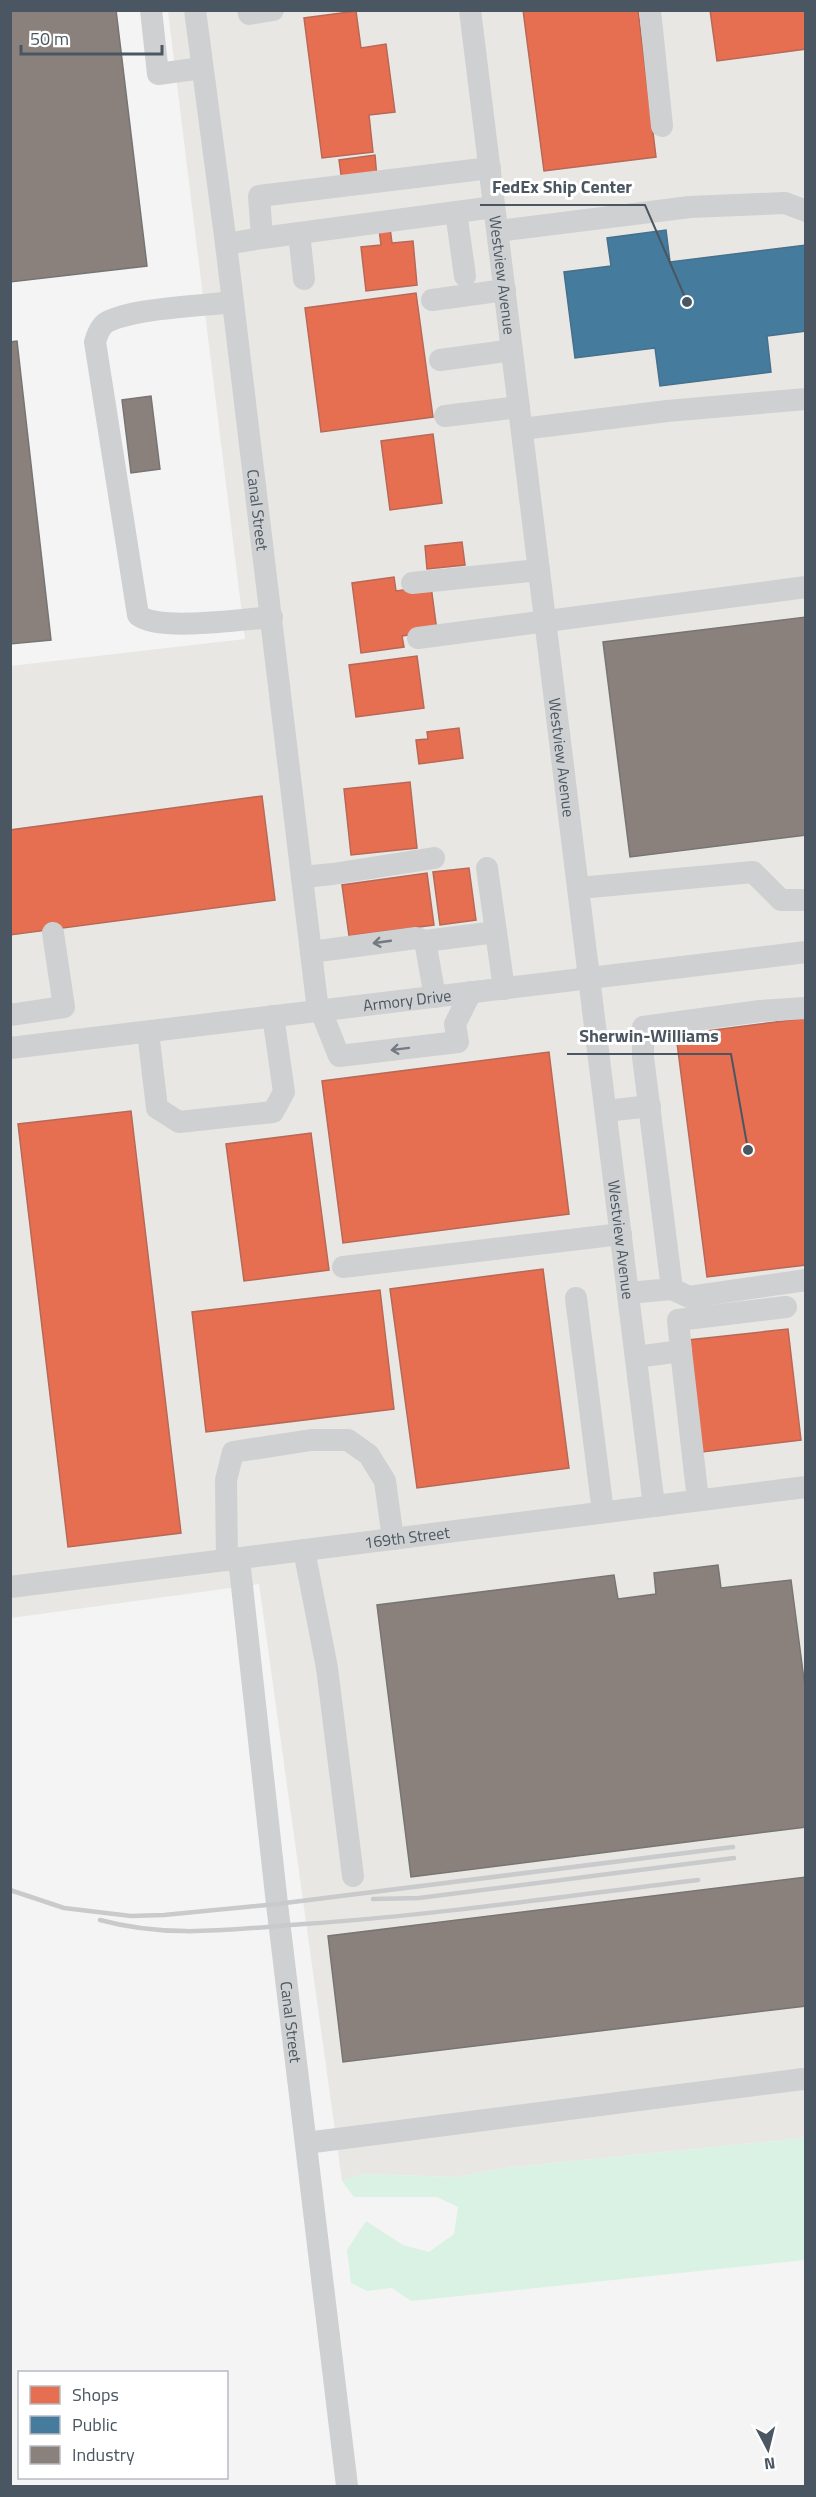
<svg xmlns="http://www.w3.org/2000/svg" width="816" height="2497" viewBox="0 0 816 2497" font-family="'Titillium Web',sans-serif">
  <style>
    .commercial { fill: #e8e7e3 }
    .green { fill: #d9f2e3 }
    .shops { fill: #e76f51; stroke: #b86856; stroke-width: 1.5 }
    .public { fill: #457b9d; stroke: #46708b; stroke-width: 1.5 }
    .industry { fill: #8a817c; stroke: #777474; stroke-width: 1.5 }
    .lines { fill: none; stroke-linecap: round; stroke-linejoin: round }
    .minor { stroke: #ced0d2; stroke-width: 22 }
    .rail { stroke: #c9cacc; stroke-width: 4.5 }
    .oneway { stroke: #727b83 }
    .labels { text-anchor: middle; dominant-baseline: central; stroke-width: 6; stroke-linejoin: round; paint-order: stroke }
    .street-label { font-size: 16px; fill: #4a5661; stroke: #fff }
    .leader { fill: none; stroke: #4a5661; stroke-width: 2 }
    .callout-dot { fill: #4a5661; stroke: #fff; stroke-width: 2 }
    .callout-label { font-size: 18px; text-anchor: middle; font-weight: bold; fill: #4a5661; stroke: #fff; stroke-width: 6; stroke-linejoin: round; paint-order: stroke }
  </style>
  <rect width="100%" height="100%" fill="#f4f4f4"/>
  <path class="commercial" d="M168,11H805V2138L513,2167L456,2177L363,2174L342,2181L259,1584L11,1618L10,666L245,639Z"/>
  <path class="green" d="M805,2138V2260L411,2301L392,2288L367,2291L351,2283L347,2250L366,2221L403,2245L429,2252L454,2234L458,2207L437,2197H354L342,2181L363,2174L456,2177L513,2167Z"/>
  <g class="shops">
    <path d="M523,10H638L656,157L544,171Z"/>
    <path d="M710,10H806V49L717,61Z"/>
    <path d="M356,11L361,48L386,44L395,112L369,115L373,152L322,158L304,18Z"/>
    <path d="M375,155L377,178L342,182L339,160Z"/>
    <path d="M390,228L392,243L413,241L417,285L366,291L361,247L381,245L379,229Z"/>
    <path d="M416,293L433,417L321,432L305,308Z"/>
    <path d="M433,434L442,503L390,510L381,441Z"/>
    <path d="M462,542L465,565L427,569L425,546Z"/>
    <path d="M394,577L396,591L431,586L437,631L402,636L404,647L361,653L352,583Z"/>
    <path d="M417,656L424,708L356,717L349,665Z"/>
    <path d="M459,728L463,758L419,764L416,740L428,739L427,732Z"/>
    <path d="M410,782L417,848L351,855L344,789Z"/>
    <path d="M262,796L275,900L10,935V830Z"/>
    <path d="M469,868L476,920L440,925L433,872Z"/>
    <path d="M427,873L434,925L349,936L342,885Z"/>
    <path d="M806,1018V1265L707,1277L676,1035Z"/>
    <path d="M549,1052L569,1214L343,1243L322,1081Z"/>
    <path d="M131,1111L181,1533L68,1547L18,1124Z"/>
    <path d="M311,1133L329,1270L244,1281L226,1144Z"/>
    <path d="M543,1269L569,1468L417,1488L390,1289Z"/>
    <path d="M380,1290L394,1409L206,1432L192,1312Z"/>
    <path d="M788,1329L801,1440L702,1452L688,1340Z"/>
  </g>
  <path class="public" d="M666,230L670,262L806,245V331L767,336L771,372L660,386L655,348L575,358L564,272L611,266L607,238Z"/>
  <g class="industry">
    <path d="M10,10H116L147,266L10,282Z"/>
    <path d="M17,341L51,640L10,644V342Z"/>
    <path d="M151,396L160,469L131,473L122,400Z"/>
    <path d="M806,617V835L630,857L603,642Z"/>
    <path d="M718,1565L721,1588L791,1580L806,1695V1827L411,1877L377,1605L614,1575L618,1599L656,1594L654,1573Z"/>
    <path d="M806,1877V2006L343,2062L328,1936Z"/>
  </g>
  <g class="lines">
    <g class="minor">
      <path d="M151,10L158,74L202,68"/>
      <path id="s1" d="M195,10L226,244L318,1011"/>
      <path d="M248,10L249,14L273,10"/>
      <path id="s2" d="M470,10L654,1506"/>
      <path d="M650,10L662,126"/>
      <path d="M456,212L465,276"/>
      <path d="M498,231L690,207L785,203L806,211"/>
      <path d="M299,233L304,279"/>
      <path d="M262,238L494,207"/>
      <path d="M226,244L262,238L259,196L490,168"/>
      <path d="M432,300L505,290"/>
      <path d="M233,302C202,306 133,308 107,322C100,326 97,335 95,342L138,615C158,632 244,619 272,617"/>
      <path d="M440,360L512,350"/>
      <path d="M445,416L519,407"/>
      <path d="M522,429L667,411L806,399"/>
      <path d="M412,583L539,570"/>
      <path d="M418,638L806,587"/>
      <path d="M487,868L504,989"/>
      <path d="M302,877L333,874L434,858"/>
      <path d="M579,888L753,872L781,900H806"/>
      <path d="M425,941L496,932"/>
      <path d="M311,952L416,938L425,941L435,997"/>
      <path d="M321,1011L339,1056L458,1042L455,1024L471,992"/>
      <path d="M10,1015L64,1007L53,933"/>
      <path d="M148,1032L157,1108L179,1122L273,1112L284,1092L273,1016"/>
      <path id="s3" d="M10,1048L806,952"/>
      <path d="M606,1111L650,1106"/>
      <path d="M343,1267L621,1234"/>
      <path d="M672,1289L689,1297L806,1280"/>
      <path d="M628,1293L672,1289L643,1057V1027L760,1011L806,1008"/>
      <path d="M576,1298L603,1512"/>
      <path d="M681,1351L678,1320L786,1307"/>
      <path d="M636,1357L681,1351L698,1500"/>
      <path d="M304,1550L327,1668L353,1876"/>
      <path id="s4" d="M239,1559L277,1904L347,2486"/>
      <path d="M227,1560L226,1480L233,1452L311,1440H348L369,1455L385,1481L393,1539"/>
      <path id="s5" d="M10,1587L806,1487"/>
      <path d="M306,2143L803,2079"/>
    </g>
    <g class="rail">
      <path d="M10,1890L64,1908L131,1916L164,1915L277,1904L733,1847"/>
      <path d="M373,1899L419,1898L734,1858"/>
      <path d="M100,1920C170,1939 233,1929 304,1924C436,1915 567,1896 698,1880"/>
    </g>
  </g>
  <defs><path id="oneway-shaft" d="M-6 0H5M1.5-3L5.5 0L1.5 3" fill="none" stroke-width="1.6" stroke-linecap="round" stroke-linejoin="round" transform="scale(1.5)"/></defs>
  <g class="oneway">
    <use href="#oneway-shaft" transform="translate(382 942) rotate(172)"/>
    <use href="#oneway-shaft" transform="translate(400 1049) rotate(173)"/>
  </g>
  <g class="labels">
    <g class="street-label">
      <text stroke="none"><textPath href="#s2" startOffset="267">Westview Avenue</textPath></text>
      <text stroke="none"><textPath href="#s1" startOffset="504">Canal Street</textPath></text>
      <text stroke="none"><textPath href="#s2" startOffset="753">Westview Avenue</textPath></text>
      <text stroke="none"><textPath href="#s3" startOffset="400">Armory Drive</textPath></text>
      <text stroke="none"><textPath href="#s2" startOffset="1239">Westview Avenue</textPath></text>
      <text stroke="none"><textPath href="#s5" startOffset="400">169th Street</textPath></text>
      <text stroke="none"><textPath href="#s4" startOffset="466">Canal Street</textPath></text>
    </g>
  </g>
  <path class="leader" d="M687 302L645 205H480M748 1150L731 1054H567"/>
  <g class="callout-dot">
    <circle cx="687" cy="302" r="6"/>
    <circle cx="748" cy="1150" r="6"/>
  </g>
  <g class="callout-label">
    <text x="562" y="193">FedEx Ship Center</text>
    <text x="649" y="1042">Sherwin-Williams</text>
  </g>
  <rect width="816" height="2497" fill="none" stroke="#4a5661" stroke-width="24"/>
  <rect x="18" y="2371" width="210" height="108" fill="#ffffff" stroke="#b7bbc0" stroke-width="1.5"/>
  <rect x="30" y="2386" width="30" height="18" fill="#e76f51" stroke="#b7bbc0" stroke-width="1.5"/>
  <text x="72" y="2401" font-size="18" fill="#4a5661">Shops</text>
  <rect x="30" y="2416" width="30" height="18" fill="#457b9d" stroke="#b7bbc0" stroke-width="1.5"/>
  <text x="72" y="2431" font-size="18" fill="#4a5661">Public</text>
  <rect x="30" y="2446" width="30" height="18" fill="#8a817c" stroke="#b7bbc0" stroke-width="1.5"/>
  <text x="72" y="2461" font-size="18" fill="#4a5661">Industry</text>
  <g transform="translate(768 2449) rotate(173)" stroke="#ffffff" stroke-width="4.5" paint-order="stroke">
  <path d="M0-4.5L10 22L0 15L-10 22Z" fill="#4a5661"/>
  <text y="-9" font-size="16" font-weight="bold" text-anchor="middle" fill="#4a5661">N</text>
  </g>
  <path d="M21 45v9h141v-9" fill="none" stroke="#4a5661" stroke-width="3"/>
  <text x="30" y="45" font-size="18" fill="#4a5661" stroke="#ffffff" stroke-width="4.5" paint-order="stroke">50 m</text>
</svg>
